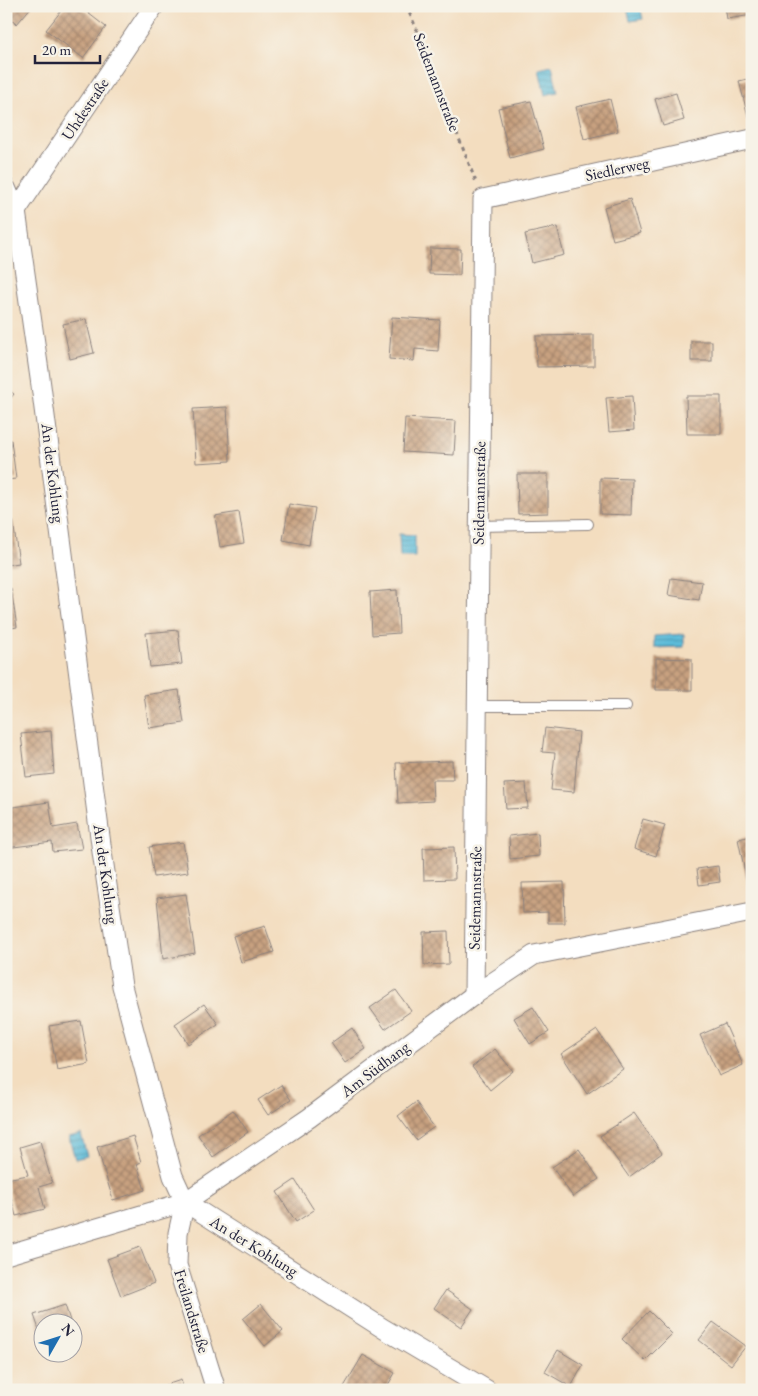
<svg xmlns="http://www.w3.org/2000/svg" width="758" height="1396" viewBox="0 0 758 1396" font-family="'EB Garamond',serif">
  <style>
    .water { fill: url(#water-rules); stroke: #3e6e8a }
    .building { fill: url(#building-cross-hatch) }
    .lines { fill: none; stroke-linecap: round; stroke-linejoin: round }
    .lane-casing { stroke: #8a807d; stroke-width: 12 }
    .street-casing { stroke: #8a807d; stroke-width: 21 }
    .path { stroke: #8a807d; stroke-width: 3; stroke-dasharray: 4 4; stroke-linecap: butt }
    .lane { stroke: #fff; stroke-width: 10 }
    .street { stroke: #fff; stroke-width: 19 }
    .labels { text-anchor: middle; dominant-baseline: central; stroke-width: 5; stroke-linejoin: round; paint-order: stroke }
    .street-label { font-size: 16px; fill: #22223b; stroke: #f7f3e8 }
  </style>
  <defs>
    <pattern id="water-rules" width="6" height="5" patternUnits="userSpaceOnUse" patternTransform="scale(1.25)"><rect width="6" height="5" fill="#5bbbd9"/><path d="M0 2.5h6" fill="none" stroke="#4b98b1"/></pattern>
    <pattern id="building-cross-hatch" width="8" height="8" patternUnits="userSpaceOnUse" patternTransform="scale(1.25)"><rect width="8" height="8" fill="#c8a180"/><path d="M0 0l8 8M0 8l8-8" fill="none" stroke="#a2836a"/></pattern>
  </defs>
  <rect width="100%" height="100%" fill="#f7f3e8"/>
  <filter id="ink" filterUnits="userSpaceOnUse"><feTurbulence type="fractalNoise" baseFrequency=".02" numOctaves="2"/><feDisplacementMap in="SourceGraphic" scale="10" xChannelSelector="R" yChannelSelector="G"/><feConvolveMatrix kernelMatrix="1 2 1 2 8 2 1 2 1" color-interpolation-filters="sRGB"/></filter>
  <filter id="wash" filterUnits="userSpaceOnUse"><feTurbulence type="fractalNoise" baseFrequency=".0096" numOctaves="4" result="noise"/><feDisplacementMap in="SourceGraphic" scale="20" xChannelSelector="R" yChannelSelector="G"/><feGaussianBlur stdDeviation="1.12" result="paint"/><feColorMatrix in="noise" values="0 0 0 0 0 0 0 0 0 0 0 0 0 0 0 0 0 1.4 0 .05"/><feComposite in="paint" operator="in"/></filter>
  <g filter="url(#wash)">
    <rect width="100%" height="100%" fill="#f3ddbf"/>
    <g class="water">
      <path d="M627,6H640L643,19L630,21Z"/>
      <path d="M552,66L558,92L545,95L539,69Z"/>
      <path d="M399,534L415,535V557H400Z"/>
      <path d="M684,634V647L654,648V636Z"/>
      <path d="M81,1134L87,1156L75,1159L69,1137Z"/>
    </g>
    <g id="blocks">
      <g class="building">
        <path d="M6,6H32L17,24L6,14Z"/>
        <path d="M65,6H79L106,27L83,58L46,30Z"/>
        <path d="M725,6H752V15L727,19Z"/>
        <path d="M752,78V115L748,116L739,81Z"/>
        <path d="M676,93L684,120L663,126L655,99Z"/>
        <path d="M610,99L618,131L584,139L576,107Z"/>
        <path d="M531,101L544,149L510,158L498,108Z"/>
        <path d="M630,199L640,233L613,240L604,207Z"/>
        <path d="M557,227L564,255L532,263L525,234Z"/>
        <path d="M430,248L461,249L460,275L429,274Z"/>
        <path d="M392,317L440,320L438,351L415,349L414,361L389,359Z"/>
        <path d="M86,319L94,353L70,359L63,324Z"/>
        <path d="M594,335V366L537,367L536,336Z"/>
        <rect x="691" y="341" width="21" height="20"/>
        <path d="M6,388L14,394L6,404Z"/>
        <path d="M632,396L634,430L609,432L606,398Z"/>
        <path d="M686,396H721V434H687Z"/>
        <path d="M227,407L230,461L196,463L193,409Z"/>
        <path d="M405,418L456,421L454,455L403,452Z"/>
        <path d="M11,440L16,479L6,480V441Z"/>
        <path d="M517,474H548V513L518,514Z"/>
        <path d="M600,478L632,479L631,515L600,514Z"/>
        <path d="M289,504L315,508L309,545L283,540Z"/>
        <path d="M239,512L244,543L220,547L215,516Z"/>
        <path d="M13,521L19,563L6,565V522Z"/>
        <path d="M671,578L702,582L699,600L668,595Z"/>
        <path d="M11,588L17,627L6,629V589Z"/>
        <path d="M397,590L399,633L372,635L370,592Z"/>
        <path d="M178,630L182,664L150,667L146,633Z"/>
        <path d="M656,658L692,659V690H656Z"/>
        <path d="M179,690L184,723L149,728L144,695Z"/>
        <path d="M545,728L579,732L574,792L551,790L555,753L542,752Z"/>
        <path d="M51,731L54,774L26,777L21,734Z"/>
        <path d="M452,761L453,780H432L433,801L398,803L396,763Z"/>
        <path d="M526,783L528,808L506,809L504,784Z"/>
        <path d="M49,802L53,828L77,824L82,849L53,852L52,842L6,848V808Z"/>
        <path d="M643,819L665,825L656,856L634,849Z"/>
        <path d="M538,833L539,856L510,859L509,836Z"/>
        <path d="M752,836V885L748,886L738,839Z"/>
        <path d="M183,842L188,872L154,877L149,847Z"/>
        <path d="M454,847L455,879L424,880L423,848Z"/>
        <path d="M718,866L720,882L699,885L697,869Z"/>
        <path d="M564,882L565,923H548V912L523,913L522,883Z"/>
        <path d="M186,894L195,953L163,959L157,898Z"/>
        <path d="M265,926L274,952L241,962L233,936Z"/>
        <path d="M448,931L449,964L424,965L423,932Z"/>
        <path d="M396,990L411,1011L385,1029L370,1008Z"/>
        <path d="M204,1004L218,1024L188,1044L175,1024Z"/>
        <path d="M533,1007L549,1032L530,1044L514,1018Z"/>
        <path d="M81,1021L89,1064L57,1070L49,1026Z"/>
        <path d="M725,1024L743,1065L719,1076L700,1035Z"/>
        <path d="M352,1028L366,1049L345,1063L331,1043Z"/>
        <path d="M597,1030L623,1069L587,1094L561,1054Z"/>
        <path d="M495,1049L513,1071L490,1090L472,1067Z"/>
        <path d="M281,1085L291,1100L268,1115L258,1100Z"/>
        <path d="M416,1102L434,1127L416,1140L398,1116Z"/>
        <path d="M233,1110L248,1132L213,1157L198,1135Z"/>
        <path d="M634,1113L662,1153L629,1177L600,1136Z"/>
        <path d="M133,1136L141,1162L137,1164L145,1190L113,1200L97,1147Z"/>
        <path d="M40,1141L52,1183L39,1187L45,1209L16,1216L6,1179L28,1175L20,1147Z"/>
        <path d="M579,1149L599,1179L573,1197L552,1167Z"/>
        <path d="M295,1180L314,1210L296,1222L277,1192Z"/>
        <path d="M140,1247L154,1283L121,1296L107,1259Z"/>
        <path d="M446,1290L473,1309L461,1327L434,1308Z"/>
        <path d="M261,1304L283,1331L265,1346L243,1319Z"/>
        <path d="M65,1305L71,1324H42V1338L34,1315Z"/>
        <path d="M649,1311L672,1334L645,1361L622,1339Z"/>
        <path d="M713,1322L746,1346L731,1365L699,1340Z"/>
        <path d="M72,1328L77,1340L72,1341Z"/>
        <path d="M558,1350L583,1365L571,1387L545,1372Z"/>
        <path d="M363,1355L395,1373L385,1390H342Z"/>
        <path d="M181,1380L184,1390H160V1387Z"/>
      </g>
    </g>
  </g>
  <g filter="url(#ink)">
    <use href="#blocks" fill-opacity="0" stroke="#8a807d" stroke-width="1"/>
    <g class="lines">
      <defs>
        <g id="lane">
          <path d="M479,526L588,524"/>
          <path d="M477,706H626"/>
        </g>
        <g id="street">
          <path d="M6,188L16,211L40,378L102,852L122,986L173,1176L185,1202L384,1329L487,1390"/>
          <path d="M16,211L154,6"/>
          <path d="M474,995L483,199L752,139"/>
          <path d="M185,1202L178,1233L177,1265L216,1390"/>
          <path d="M6,1255L185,1202L309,1118L474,995L534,955L752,912"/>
        </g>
      </defs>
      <use href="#lane" class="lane-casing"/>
      <use href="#street" class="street-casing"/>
      <path class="path" d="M406,6L414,23L476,182"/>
      <use href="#lane" class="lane"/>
      <use href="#street" class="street"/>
    </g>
  </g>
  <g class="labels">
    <g class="street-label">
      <text transform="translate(437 82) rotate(69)">Seidemannstraße</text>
      <text transform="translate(85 109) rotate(-56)">Uhdestraße</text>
      <text transform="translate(617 169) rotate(-12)">Siedlerweg</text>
      <text transform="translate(53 473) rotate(83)">An der Kohlung</text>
      <text transform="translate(479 493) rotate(-89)">Seidemannstraße</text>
      <text transform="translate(106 874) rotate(82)">An der Kohlung</text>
      <text transform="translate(475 898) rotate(-89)">Seidemannstraße</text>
      <text transform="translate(375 1069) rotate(-37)">Am Südhang</text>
      <text transform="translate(254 1246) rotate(32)">An der Kohlung</text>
      <text transform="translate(192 1311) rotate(73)">Freilandstraße</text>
    </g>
  </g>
  <rect width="758" height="1396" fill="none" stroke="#f7f3e8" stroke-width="25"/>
  <g transform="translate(58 1338) rotate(51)"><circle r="24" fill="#f7f3e8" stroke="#a29fa3"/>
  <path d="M0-4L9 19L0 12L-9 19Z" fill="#1f6fb2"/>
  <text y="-8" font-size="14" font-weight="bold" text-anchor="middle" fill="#22223b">N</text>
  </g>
  <path d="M35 55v8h65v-8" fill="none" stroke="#22223b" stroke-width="2.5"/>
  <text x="42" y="55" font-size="15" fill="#22223b" stroke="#f7f3e8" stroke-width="4" paint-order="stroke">20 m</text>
</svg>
